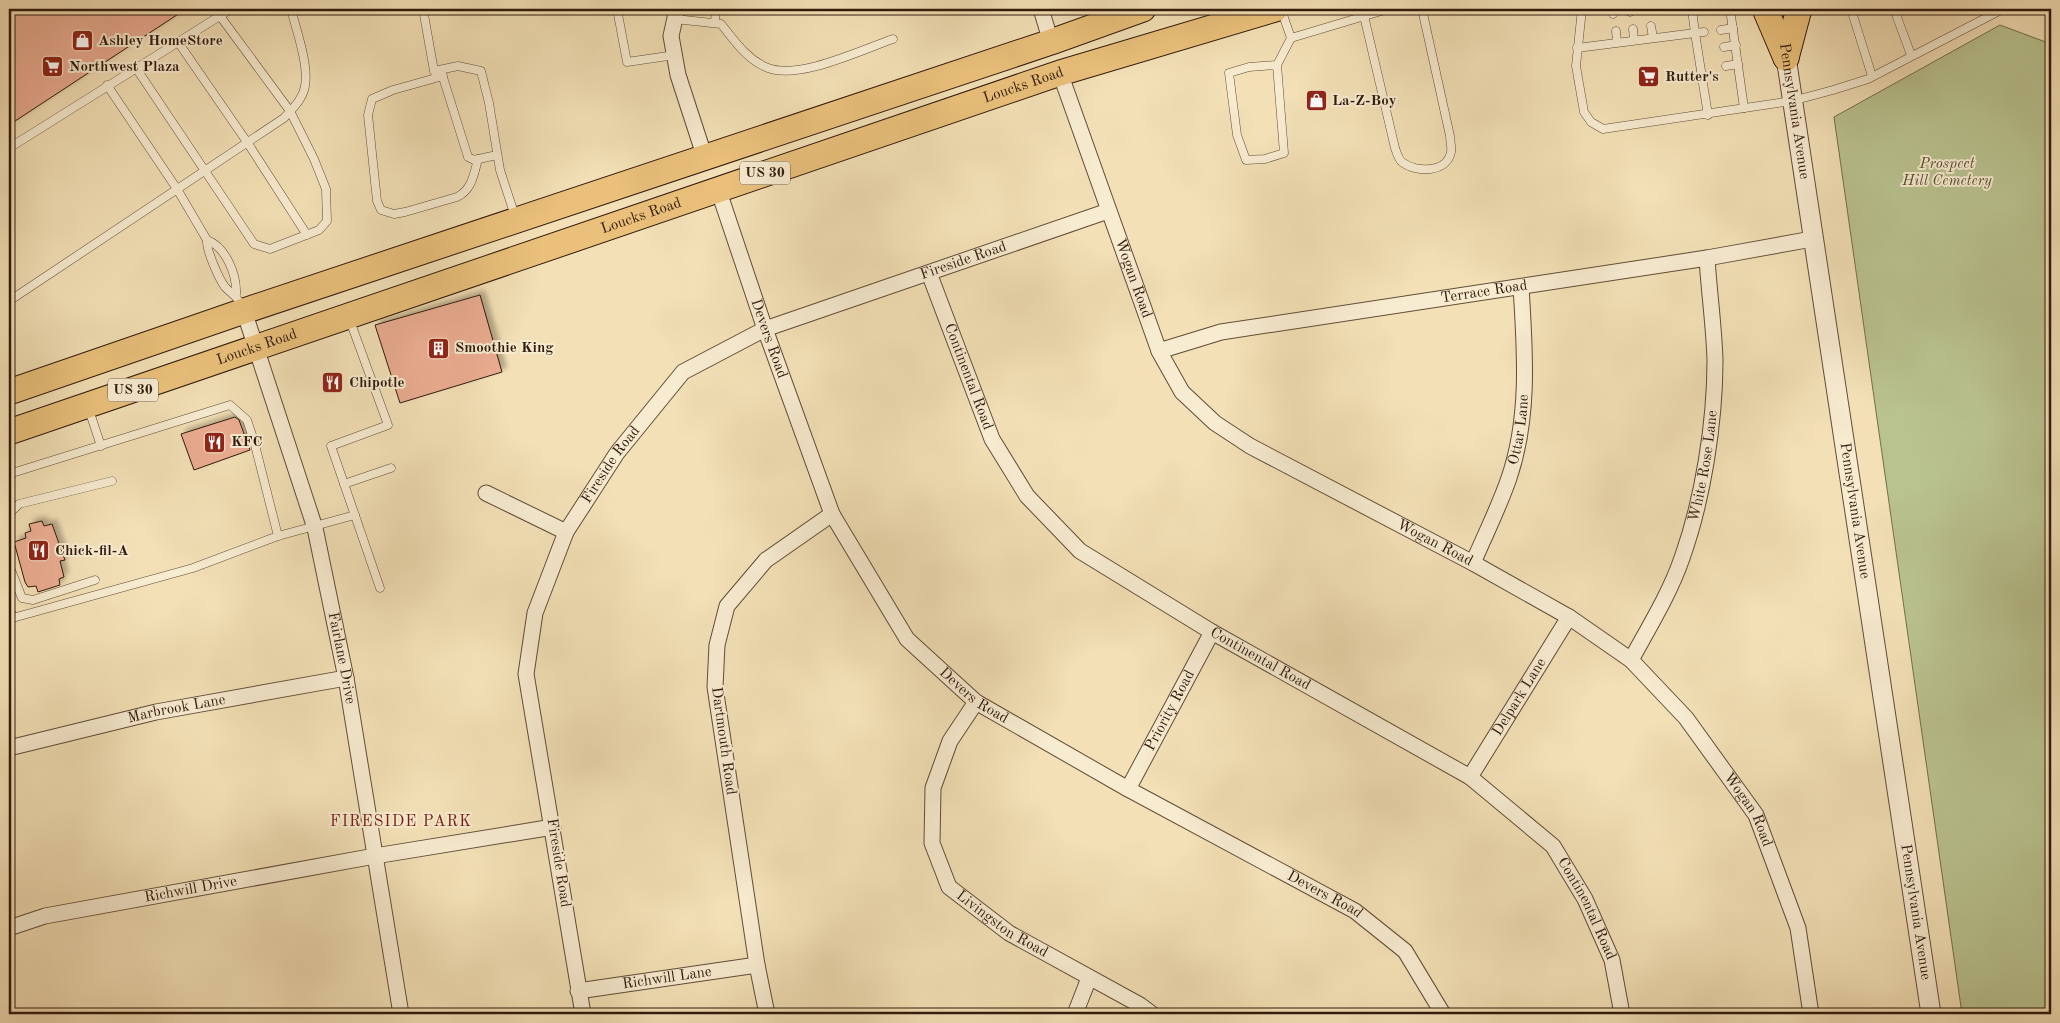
<svg xmlns="http://www.w3.org/2000/svg" width="2060" height="1023" viewBox="0 0 2060 1023" font-family="'Old Standard TT',serif">
  <style>
    .green { fill: #b9c390; stroke: #746e4e }
    .building { fill: #eaac91; stroke: #301a0d; filter: url(#shadow) }
    .lines { fill: none; stroke-linecap: round; stroke-linejoin: round }
    .service-casing { stroke: #614c37; stroke-width: 9 }
    .minor-casing { stroke: #614c37; stroke-width: 17 }
    .tertiary-casing { stroke: #614c37; stroke-width: 21 }
    .trunk-casing { stroke: #301a0d; stroke-width: 27 }
    .service { stroke: #f7ebd0; stroke-width: 8 }
    .minor { stroke: #f7ebd0; stroke-width: 15 }
    .tertiary { stroke: #f7ebd0; stroke-width: 19 }
    .trunk { stroke: #eac07b; stroke-width: 25 }
    .labels { text-anchor: middle; dominant-baseline: central; stroke-width: 4; stroke-linejoin: round; paint-order: stroke }
    .shield { fill: #f7ebd0; stroke: #6c5948; stroke-width: 1 }
    .shield-label { font-size: 14px; font-weight: bold; fill: #301a0d }
    .poi-label { font-size: 15px; font-weight: bold; fill: #301a0d; stroke: #f7ebd0; text-anchor: start }
    .street-label { font-size: 15px; fill: #301a0d; stroke: #f7ebd0 }
    .park-label { font-size: 15px; font-style: italic; fill: #594d34; stroke: #f7ebd0 }
    .neighbourhood-label { font-size: 16px; letter-spacing: 1px; fill: #7a1f14; stroke: #f7ebd0 }
  </style>
  <defs>
    <filter id="shadow"><feDropShadow dx="4.5" dy="-4.5" stdDeviation="2.5" flood-color="#0004"/></filter>
  </defs>
  <rect width="100%" height="100%" fill="#f3e0b6"/>
  <filter id="stains"><feTurbulence type="fractalNoise" baseFrequency=".004" numOctaves="4"/><feColorMatrix values="0 0 0 0 .2 0 0 0 0 .09 0 0 0 0 .02 0 0 0 .5 -.17"/></filter>
  <radialGradient id="worn" r=".72"><stop offset=".6" stop-color="#630" stop-opacity="0"/><stop offset="1" stop-color="#630" stop-opacity=".3"/></radialGradient>
  <path class="green" d="M2000,25L2051,44V1014H1962L1834,117Z"/>
  <g class="building">
    <path d="M9,9H186L9,125Z"/>
    <path d="M480,295L502,372L400,403L375,325Z"/>
    <path d="M235,417L239,420L250,450L194,470L181,434Z"/>
    <path d="M42,521L44,526L52,524L65,560L60,561L64,577L59,579L60,585L38,592L36,586L28,587L25,582L14,542L26,538L25,533L31,531L29,524Z"/>
  </g>
  <g class="lines">
    <defs>
      <g id="service">
        <path d="M423,9L434,71L458,66L481,71L489,103L500,170L515,216"/>
        <path d="M617,9L627,62L675,55"/>
        <path d="M1281,9L1291,38L1388,9"/>
        <path d="M1582,9L1576,66L1584,112L1591,122L1603,129L1792,101L1833,90L1868,79L2003,9"/>
        <path d="M1613,9V14"/>
        <path d="M1629,9L1630,12"/>
        <path d="M1692,9L1695,33L1704,32"/>
        <path d="M1730,9L1744,108"/>
        <path d="M1851,9L1872,76"/>
        <path d="M1894,9L1911,55"/>
        <path d="M1364,16L1395,148C1397,153 1398,159 1402,162C1416,173 1447,173 1451,152C1452,148 1450,141 1450,136L1422,9"/>
        <path d="M675,19L721,24C734,40 747,60 768,68C799,80 861,50 893,39"/>
        <path d="M715,22L716,9"/>
        <path d="M1651,26L1653,38"/>
        <path d="M1633,29L1634,40"/>
        <path d="M1721,30L1733,28"/>
        <path d="M1616,31L1617,42"/>
        <path d="M178,42L247,142L307,235"/>
        <path d="M1724,47L1736,45"/>
        <path d="M1577,48L1695,33L1708,115"/>
        <path d="M1277,65L1249,67L1229,73L1237,135L1246,160L1265,159L1284,153L1277,65L1291,38"/>
        <path d="M1726,66L1738,64"/>
        <path d="M136,68L254,244L270,249L319,230L327,221L326,189L314,159L290,111L220,16"/>
        <path d="M441,71L468,157L474,160L497,155"/>
        <path d="M443,76L393,90L372,99L368,115L377,201L381,210L394,214L405,212L457,197C472,190 474,174 478,159"/>
        <path d="M107,85L177,189L207,240C206,250 219,279 225,287C234,296 236,295 243,308"/>
        <path d="M9,148L231,9"/>
        <path d="M207,240C226,247 237,275 236,294"/>
        <path d="M9,301L284,118C293,108 303,99 305,86C309,65 296,29 291,9"/>
        <path d="M349,318L388,425L331,446L380,588"/>
        <path d="M88,407L101,446"/>
        <path d="M9,474L230,405L247,420L254,441L278,536"/>
        <path d="M344,484L391,468"/>
        <path d="M9,514L19,504L112,481"/>
        <path d="M9,565L22,598L33,600L95,580"/>
        <path d="M9,607L13,618"/>
        <path d="M9,619L193,568L278,536L355,515"/>
      </g>
      <g id="minor">
        <path d="M677,9L671,36L678,75L705,158"/>
        <path d="M1041,9L1051,42"/>
        <path id="s1" d="M1060,73L1159,351L1182,392L1215,423L1250,446L1473,563L1569,617L1631,660L1686,718L1756,815L1798,928L1811,1014"/>
        <path id="s2" d="M718,189L765,329L832,514L907,639L976,702L1128,789L1355,911L1405,951L1443,1014"/>
        <path id="s3" d="M929,273L992,439L1027,496L1080,551L1212,632L1470,777L1553,846L1585,899L1612,960L1622,1014"/>
        <path id="s4" d="M244,311L315,528L346,678L401,1014"/>
        <path id="s5" d="M1159,351L1221,332L1707,258L1812,239"/>
        <path d="M486,493L566,532"/>
        <path id="s6" d="M1473,563C1485,535 1499,507 1509,478C1530,417 1525,351 1521,287"/>
        <path id="s7" d="M1631,660C1649,627 1670,593 1682,558C1703,499 1715,423 1715,360C1714,326 1709,292 1707,258"/>
        <path id="s8" d="M976,702L950,741L933,788L932,843L949,887L1009,933L1140,1005L1152,1014"/>
        <path id="s9" d="M9,748L156,712L346,678"/>
        <path id="s10" d="M1470,777L1569,617"/>
        <path id="s11" d="M1128,789L1212,632"/>
        <path id="s12" d="M9,928L45,916L375,856L553,827"/>
        <path id="s13" d="M578,991L757,965"/>
        <path id="s14" d="M583,1014L526,674L535,613L566,532L617,453L683,372L765,329L1108,211"/>
        <path d="M767,1014L757,965L715,687L717,645L727,606L766,560L832,514"/>
        <path d="M1075,1014L1089,978"/>
      </g>
      <g id="tertiary">
        <path id="s15" d="M1784,44L1931,1014"/>
      </g>
      <g id="trunk">
        <path d="M1765,9L1786,58"/>
        <path d="M1786,58L1799,9"/>
        <path d="M9,392L244,311L1051,42L1143,9"/>
        <path id="s16" d="M9,432L1060,73L1275,9"/>
      </g>
    </defs>
    <use href="#service" class="service-casing"/>
    <use href="#minor" class="minor-casing"/>
    <use href="#tertiary" class="tertiary-casing"/>
    <use href="#trunk" class="trunk-casing"/>
    <use href="#service" class="service"/>
    <use href="#minor" class="minor"/>
    <use href="#tertiary" class="tertiary"/>
    <use href="#trunk" class="trunk"/>
  </g>
  <defs>
    <symbol id="shop-square" viewBox="-11 -11 22 22"><rect x="-9" y="-9" width="18" height="18" rx="4" fill="#8f2418" stroke="#f7ebd0"/><path d="M-5-2.5h2.3a2.7 3.5 0 0 1 5.4 0H5L5.5 6h-11ZM-1.5-2.5h3a1.5 2.3 0 0 0-3 0Z" fill="#fff"/></symbol>
    <symbol id="supermarket-square" viewBox="-11 -11 22 22"><rect x="-9" y="-9" width="18" height="18" rx="4" fill="#8f2418" stroke="#f7ebd0"/><path d="M-6-5.5h2.5l.6 2H6L4.5 2H-2.5L-4.4-4H-6ZM-1.5 3.2a1.3 1.3 0 1 0 .1 0ZM3 3.2a1.3 1.3 0 1 0 .1 0Z" fill="#fff"/></symbol>
    <symbol id="building-square" viewBox="-11 -11 22 22"><rect x="-9" y="-9" width="18" height="18" rx="4" fill="#8f2418" stroke="#f7ebd0"/><path d="M-4-6H4V6H1V3H-1V6H-4ZM-2.5-4.3h1.7v1.8h-1.7ZM.8-4.3h1.7v1.8H.8ZM-2.5-1h1.7V.8h-1.7ZM.8-1h1.7V.8H.8Z" fill="#fff"/></symbol>
    <symbol id="restaurant-square" viewBox="-11 -11 22 22"><rect x="-9" y="-9" width="18" height="18" rx="4" fill="#8f2418" stroke="#f7ebd0"/><path d="M-5-6h1v4h1v-4h1v4h1v-4h1v5L-1.5 .5V6h-2V.5L-5-1ZM5-6V6H3V1.5H1.5Q1.5-4 5-6Z" fill="#fff"/></symbol>
  </defs>
  <g fill-rule="evenodd">
    <use href="#shop-square" x="70" y="28" width="25" height="25"/>
    <use href="#supermarket-square" x="40" y="54" width="25" height="25"/>
    <use href="#supermarket-square" x="1636" y="64" width="25" height="25"/>
    <use href="#shop-square" x="1304" y="88" width="25" height="25"/>
    <use href="#building-square" x="426" y="336" width="25" height="25"/>
    <use href="#restaurant-square" x="320" y="370" width="25" height="25"/>
    <use href="#restaurant-square" x="202" y="430" width="25" height="25"/>
    <use href="#restaurant-square" x="26" y="538" width="25" height="25"/>
  </g>
  <g class="labels">
    <g class="shield">
      <rect x="740" y="161.5" width="50" height="23" rx="4"/>
      <rect x="108" y="378.5" width="50" height="23" rx="4"/>
    </g>
    <g class="shield-label">
      <text x="765" y="173">US 30</text>
      <text x="133" y="390">US 30</text>
    </g>
    <g class="poi-label">
      <text x="98" y="41">Ashley HomeStore</text>
      <text x="69" y="67">Northwest Plaza</text>
      <text x="1665" y="77">Rutter's</text>
      <text x="1332" y="101">La-Z-Boy</text>
      <text x="455" y="348">Smoothie King</text>
      <text x="349" y="383">Chipotle</text>
      <text x="231" y="442">KFC</text>
      <text x="55" y="551">Chick-fil-A</text>
    </g>
    <g class="street-label">
      <text stroke="none"><textPath href="#s16" startOffset="1072">Loucks Road</textPath></text>
      <text stroke="none"><textPath href="#s15" startOffset="68">Pennsylvania Avenue</textPath></text>
      <text stroke="none"><textPath href="#s16" startOffset="668">Loucks Road</textPath></text>
      <text stroke="none"><textPath href="#s14" startOffset="994">Fireside Road</textPath></text>
      <text stroke="none"><textPath href="#s1" startOffset="218">Wogan Road</textPath></text>
      <text stroke="none"><textPath href="#s5" startOffset="331">Terrace Road</textPath></text>
      <text stroke="none"><textPath href="#s2" startOffset="158">Devers Road</textPath></text>
      <text stroke="none"><textPath href="#s16" startOffset="262">Loucks Road</textPath></text>
      <text stroke="none"><textPath href="#s3" startOffset="111">Continental Road</textPath></text>
      <text stroke="none"><textPath href="#s6" startOffset="142">Ottar Lane</textPath></text>
      <text stroke="none"><textPath href="#s7" startOffset="209">White Rose Lane</textPath></text>
      <text stroke="none"><textPath href="#s14" startOffset="574">Fireside Road</textPath></text>
      <text stroke="none"><textPath href="#s15" startOffset="472">Pennsylvania Avenue</textPath></text>
      <text stroke="none"><textPath href="#s1" startOffset="638">Wogan Road</textPath></text>
      <text stroke="none"><textPath href="#s4" startOffset="361">Fairlane Drive</textPath></text>
      <text stroke="none"><textPath href="#s3" startOffset="531">Continental Road</textPath></text>
      <text stroke="none"><textPath href="#s2" startOffset="578">Devers Road</textPath></text>
      <text stroke="none"><textPath href="#s10" startOffset="94">Delpark Lane</textPath></text>
      <text stroke="none"><textPath href="#s9" startOffset="172">Marbrook Lane</textPath></text>
      <text stroke="none"><textPath href="#s11" startOffset="89">Priority Road</textPath></text>
      <text transform="translate(723 741) rotate(82)">Dartmouth Road</text>
      <text stroke="none"><textPath href="#s1" startOffset="1058">Wogan Road</textPath></text>
      <text transform="translate(558 863) rotate(81)">Fireside Road</text>
      <text stroke="none"><textPath href="#s12" startOffset="186">Richwill Drive</textPath></text>
      <text stroke="none"><textPath href="#s2" startOffset="982">Devers Road</textPath></text>
      <text stroke="none"><textPath href="#s3" startOffset="951">Continental Road</textPath></text>
      <text stroke="none"><textPath href="#s15" startOffset="878">Pennsylvania Avenue</textPath></text>
      <text stroke="none"><textPath href="#s8" startOffset="264">Livingston Road</textPath></text>
      <text stroke="none"><textPath href="#s13" startOffset="90">Richwill Lane</textPath></text>
    </g>
    <g class="park-label">
      <text x="1947" y="164">Prospect<tspan x="1947" dy="17">Hill Cemetery</tspan></text>
    </g>
    <g class="neighbourhood-label">
      <text x="401" y="822">FIRESIDE PARK</text>
    </g>
  </g>
  <rect width="2060" height="1023" fill="none" stroke="#f3e0b6" stroke-width="30"/>
  <rect x="10" y="10" width="2040" height="1003" fill="none" stroke="#301a0d" stroke-width="2.5"/>
  <rect x="15" y="15" width="2030" height="993" fill="none" stroke="#301a0d"/>
  <rect width="100%" height="100%" filter="url(#stains)"/>
  <rect width="100%" height="100%" fill="url(#worn)"/>
</svg>
